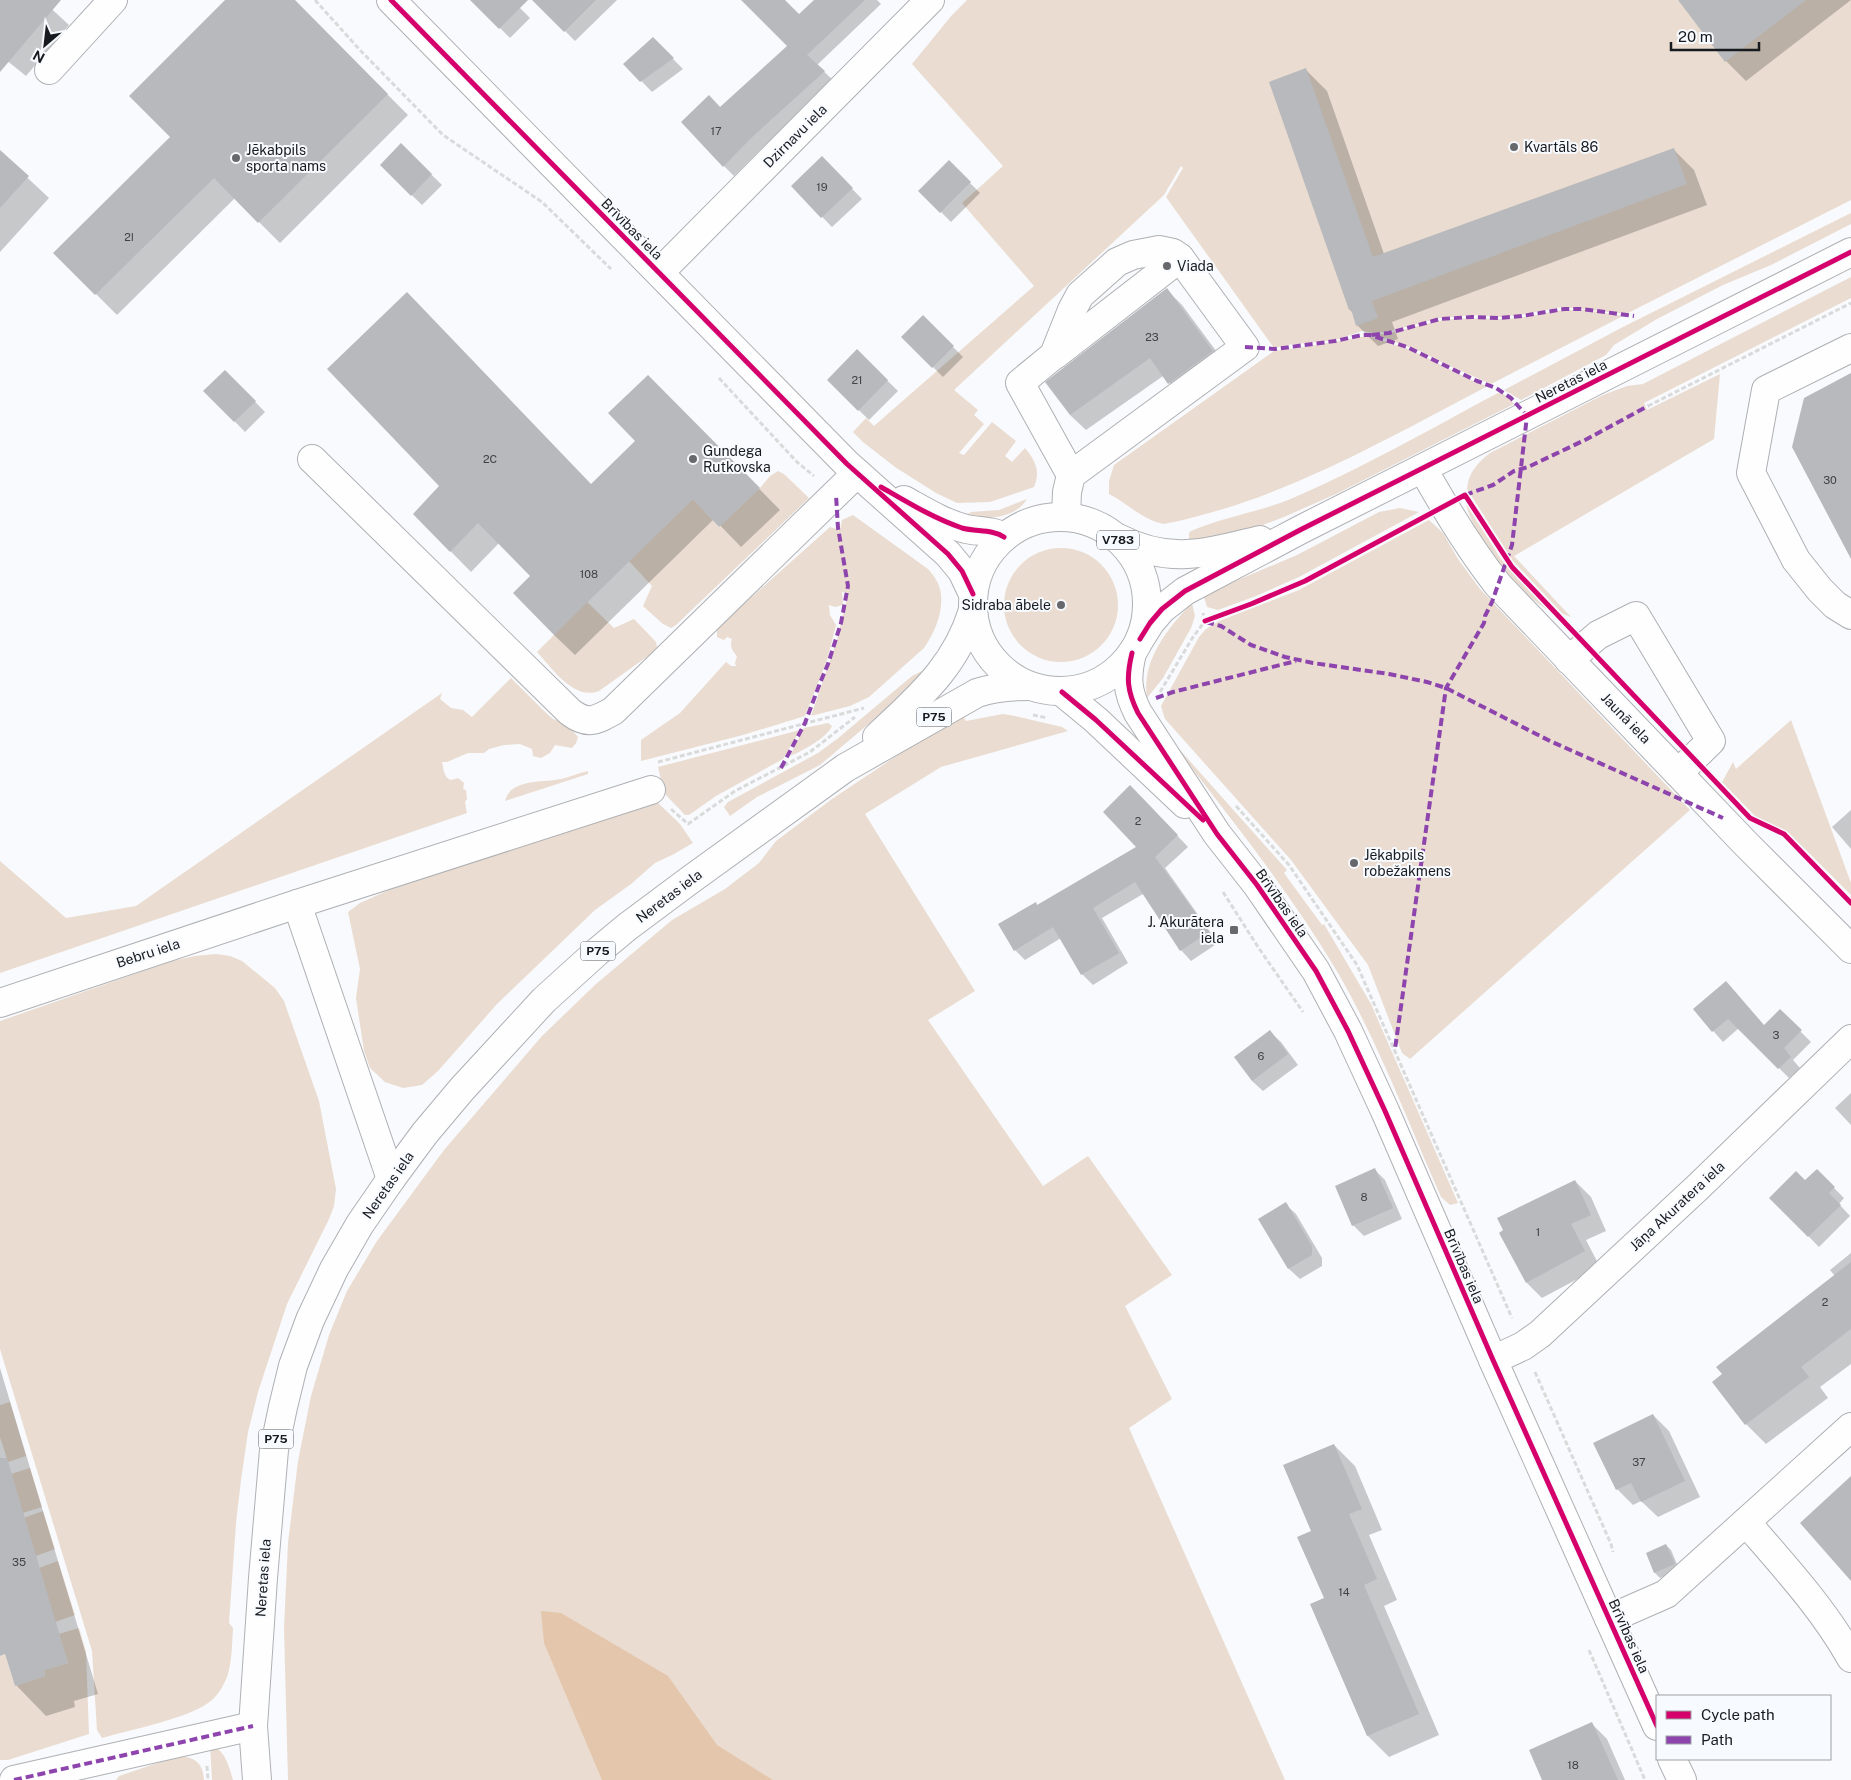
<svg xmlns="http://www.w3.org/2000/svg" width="1851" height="1780" viewBox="0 0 1851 1780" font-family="'Public Sans',sans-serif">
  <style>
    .green { fill: #eadcd0 }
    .water { fill: #e4c6ac }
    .shadow { fill: #0003 }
    .building { fill: #b7b9bc }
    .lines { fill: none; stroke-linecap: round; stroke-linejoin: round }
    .minor-casing { stroke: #aeb0b3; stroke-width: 30 }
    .major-casing { stroke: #aeb0b3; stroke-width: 30 }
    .path { stroke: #d9dbdb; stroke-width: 3; stroke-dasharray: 5 2.5; stroke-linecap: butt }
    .minor { stroke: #fefeff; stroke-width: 28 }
    .major { stroke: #fefeff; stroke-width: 28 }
    .quiet { stroke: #8e44ad; stroke-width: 4; stroke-dasharray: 8 4; stroke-linecap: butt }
    .cycleway-casing { stroke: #f7fafe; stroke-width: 8 }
    .cycleway { stroke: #d6006c; stroke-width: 5 }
    .poi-dot { fill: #66686c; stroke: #f7fafe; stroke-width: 2 }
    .labels { text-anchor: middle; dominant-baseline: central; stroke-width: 4; stroke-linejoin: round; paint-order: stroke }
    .number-label { font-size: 11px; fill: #3f4246 }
    .shield { fill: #f7fafe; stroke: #5a5d61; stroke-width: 1 }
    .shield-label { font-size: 12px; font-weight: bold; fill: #171a1e }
    .street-label { font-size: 14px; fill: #171a1e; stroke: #f7fafe }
    .poi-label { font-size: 14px; fill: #171a1e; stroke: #f7fafe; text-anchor: start }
  </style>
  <rect width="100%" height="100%" fill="#f8fafd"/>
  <g class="green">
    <path d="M967,0H1851V200L1626,314L1563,307L1519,315L1500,317L1473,315L1440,318L1390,331L1373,333L1362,331L1335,340L1287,345L1274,348L1166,197L1183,168L1181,166L1164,195L954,390L978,410L974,415L984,424L959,453L964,455L992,422L1016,441L1005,456L1012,462L1025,448C1035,460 1041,471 1034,487L990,502L957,503L936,493L895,467L863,442L853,432L866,418L874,426L1034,286L962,203L1003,166L912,64L952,15Z"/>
    <path d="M1851,213V224L1771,265L1723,285L1657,319L1614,345L1606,355L1521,400L1504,390L1621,328Z"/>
    <path d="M1851,277V298L1644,403L1647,410L1720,374L1714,439L1514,556L1571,617L1563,614L1513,561L1467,489C1468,473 1478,462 1490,453L1603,395L1627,386L1643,384Z"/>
    <path d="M1566,310H1585L1623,316L1491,384L1441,362L1420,351L1375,335C1397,333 1418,325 1439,321C1467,315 1496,322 1524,317C1538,315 1551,311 1566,310Z"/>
    <path d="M1362,337H1371L1411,350L1477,383L1488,386C1384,440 1281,501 1164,524C1144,521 1127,503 1109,494V481L1114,465L1274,351L1311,346Z"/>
    <path d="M1498,393C1505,393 1510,399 1514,404L1336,494L1284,517L1252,529L1189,542V533L1191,531C1223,517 1260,512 1293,498C1363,468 1430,429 1498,393Z"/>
    <path d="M778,471L784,474L809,498L676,625L671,628L663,624L643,606L652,586L629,561L693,499L719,527L760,488L770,476Z"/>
    <path d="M1027,499C1015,519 986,520 966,515L971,512L999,510Z"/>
    <path d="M1466,504L1501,559L1548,610C1520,595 1473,536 1466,504Z"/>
    <path d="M1400,508L1419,512L1299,577L1256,596L1218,610L1207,607L1204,597L1205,594L1297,555L1379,512Z"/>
    <path d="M853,515L928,569C933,575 938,581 940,589C945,609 935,632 924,648L869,697L850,706L811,716L837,640L848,593L842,592L843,605L835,607L829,605L830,615L836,625L827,660L805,716L743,735L641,761V740L680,713L726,662L731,666H736L735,663L737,656C733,652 729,646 732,639L727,637L724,640L717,637V628L830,527L840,530L842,520Z"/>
    <path d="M1429,520L1443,533L1458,559L1480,589L1690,810L1410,1059L1402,1053L1368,965L1291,860L1165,719L1161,706L1199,637L1206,629L1219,621L1299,590Z"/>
    <circle cx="1061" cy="605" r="57"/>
    <path d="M587,602L614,628L634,619L656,642L657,647L655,651L599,691C574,701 552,668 537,652Z"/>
    <path d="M1192,603L1195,616L1191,628L1163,678L1147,698C1141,661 1167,629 1192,603Z"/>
    <path d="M922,671H925L910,689L820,765L757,797L730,816L724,807L728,802L818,753L837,739L912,676Z"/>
    <path d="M511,678L543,710L553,719L566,723L578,737L576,743L572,748L555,745L550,753L541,758L533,756L532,749L520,744L504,745L489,749L484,753H468L447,762H442C444,769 443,777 451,780L458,778L464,783L463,789L466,790L467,799L465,802L467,813L0,973V861L66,918L136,906L442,693L440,699L451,708L463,710L472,717Z"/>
    <path d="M961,713L966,721L1003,714L1015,716L1062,727L1068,731L941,767L865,814L975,991L928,1020L1043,1186L1088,1156L1172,1275L1125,1306L1172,1399L1129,1428L1285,1780H288L284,1628L288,1543L298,1461L311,1396L329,1335L347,1291L377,1241L444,1150L542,1036L596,984L672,920L725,889L759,863L776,841L832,799Z"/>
    <path d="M1791,720L1851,883V895L1788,832L1755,816L1722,782L1733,762L1736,769Z"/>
    <path d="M828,723L832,726C827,738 802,751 790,756L804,728Z"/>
    <path d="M800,730L783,759L716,796L689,815H685L664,793L658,767Z"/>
    <path d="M1163,731L1287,870L1284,873L1322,925L1324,924L1371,1004L1458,1203L1450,1205L1441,1197C1408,1122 1379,1044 1338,973C1287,887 1224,810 1163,731Z"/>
    <path d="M588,771V774L505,801C511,778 543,783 561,779C570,777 579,773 588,771Z"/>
    <path d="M656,801L680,824L693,843L674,854L655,863L631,884L595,910L497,1004L438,1071L422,1085L403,1088L385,1082L370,1068L364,1051L356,998L360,969L348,912L360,903L389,890Z"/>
    <path d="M216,954L230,956L242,961L275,988L284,1001L319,1101L336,1189L334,1206L329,1219L287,1304L258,1392L248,1432L241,1480L236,1523L229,1623L233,1628C232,1643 232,1660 228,1674C225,1683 219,1694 212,1700C192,1718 129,1730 102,1738L97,1730L92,1651L0,1349V1021L172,961L195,956Z"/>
    <path d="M10,1402L26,1456L8,1462L0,1437V1405Z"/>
    <path d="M30,1468L42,1507L16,1515L11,1474Z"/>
    <path d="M43,1511L55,1549L36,1556L18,1520Z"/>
    <path d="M58,1561L75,1615L55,1622L39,1568Z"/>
    <path d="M79,1628L86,1652L89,1734L8,1760H0V1656L5,1654L15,1686L45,1676L44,1670L68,1663L59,1634Z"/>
    <path d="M210,1744C225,1750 229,1766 233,1780H212Z"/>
    <path d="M178,1756C195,1757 203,1763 204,1780H116L119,1776Z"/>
  </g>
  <path class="water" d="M541,1611L561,1613L668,1676L717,1745L773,1780H602L544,1643Z"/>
  <g class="shadow">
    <path d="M0,0H42L69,25L26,76L0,55Z"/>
    <path d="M227,0H293L408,115L280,243L235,198L117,315L55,253L171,137Z"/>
    <path d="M472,0H512L530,18L510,38Z"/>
    <path d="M554,0H617L575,41L544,10Z"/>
    <path d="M744,0H783L799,16L816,0H877L881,4L817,65L835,82L761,149L734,176L724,166L720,109L789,46Z"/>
    <path d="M1679,0H1851L1746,81L1726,61Z"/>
    <path d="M653,39L683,69L652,92L625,64Z"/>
    <path d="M1306,70L1327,91L1384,254L1673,149L1694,170L1707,205L1392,322L1398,339L1378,346L1357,325L1353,313L1350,310L1270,83Z"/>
    <path d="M401,145L442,185L422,205L381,165Z"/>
    <path d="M0,152L49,198L0,252Z"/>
    <path d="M822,158L862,199L832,227L792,186Z"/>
    <path d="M949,162L980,193L951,222L920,191Z"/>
    <path d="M1167,290L1182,305L1228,367L1184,399L1163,376L1086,430L1070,415Z"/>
    <path d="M923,317L963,357L943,377L903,337Z"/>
    <path d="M857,351L898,391L869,420L828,380Z"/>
    <path d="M225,371L265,412L245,432L205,391Z"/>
    <path d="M648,376L780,510L741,547L714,519L575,655L554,635L532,576L499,543L471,572L414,514L591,485L637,441Z"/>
    <path d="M1141,797L1188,847L1165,868L1218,943L1191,961L1181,950L1143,894L1102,918L1128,963L1093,985L1082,974L1061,938L1025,960L1015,950L1038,906L1138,847Z"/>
    <path d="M1851,810V849L1832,827Z"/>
    <path d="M1694,1009L1765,1026L1780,1011L1811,1042L1793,1060L1800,1068L1789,1078L1739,1028L1723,1042Z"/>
    <path d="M1270,1032L1281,1042L1298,1065L1263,1091L1252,1081Z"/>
    <path d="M1851,1093V1125L1835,1108Z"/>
    <path d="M1375,1170L1385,1180L1402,1219L1364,1236L1353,1225Z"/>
    <path d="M1817,1171L1844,1198L1839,1204L1850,1216L1819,1247L1771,1198L1805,1182Z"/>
    <path d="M1575,1181L1591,1197L1606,1231L1586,1240L1600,1267L1542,1298L1527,1283Z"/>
    <path d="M1285,1204L1296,1214L1322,1258V1266L1300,1279L1289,1269L1259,1219Z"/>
    <path d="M1851,1253V1364L1820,1387L1828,1398L1766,1444L1746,1424L1835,1276L1830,1270Z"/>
    <path d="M0,1368L98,1694L74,1701L75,1707L46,1716L16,1685L0,1633Z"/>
    <path d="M1653,1415L1669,1431L1700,1497L1658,1517L1641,1501L1633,1505L1617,1489Z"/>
    <path d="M1334,1445L1355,1466L1382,1530L1369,1535L1397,1600L1384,1606L1439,1735L1389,1757L1368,1736L1313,1532Z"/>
    <path d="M1666,1545L1671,1550L1679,1569L1660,1578L1655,1573L1647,1554Z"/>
    <path d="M1592,1724L1607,1739L1625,1780H1544Z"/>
  </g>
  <g class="building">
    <path d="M0,0H61L0,72Z"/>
    <path d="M225,0H295L388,94L258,223L214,178L95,295L53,253L170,137L129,96Z"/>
    <path d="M470,0H528L499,29Z"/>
    <path d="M532,0H596L564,32Z"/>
    <path d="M741,0H785L799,14L814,0H865L807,55L825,71L750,139L723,167L681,122L709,95L720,107L787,46Z"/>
    <path d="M1678,0H1806L1725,62Z"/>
    <path d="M653,37L674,58L640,82L623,64Z"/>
    <path d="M1306,68L1373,257L1674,148L1687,184L1372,301L1378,318L1356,326L1351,309L1349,310L1269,82Z"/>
    <path d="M401,143L432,174L411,196L380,165Z"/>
    <path d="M0,150L29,176L0,208Z"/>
    <path d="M822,156L853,188L821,218L791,186Z"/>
    <path d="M949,160L971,182L940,213L918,191Z"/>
    <path d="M1167,288L1213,351L1168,384L1150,358L1070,415L1045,382Z"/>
    <path d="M407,292L591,484L635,441L608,413L648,375L760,488L719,527L693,499L554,635L513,593L530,576L478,523L450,552L413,514L439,486L327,369Z"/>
    <path d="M923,315L954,346L932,368L901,337Z"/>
    <path d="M857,349L888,380L858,411L827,380Z"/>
    <path d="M225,370L256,401L234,422L203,391Z"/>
    <path d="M1851,373V559L1792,447L1804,398Z"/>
    <path d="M1130,785L1178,835L1155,857L1209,932L1180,951L1135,882L1093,908L1119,953L1081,975L1053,927L1014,951L998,924L1036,902L1037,905L1136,847L1103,812Z"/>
    <path d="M1726,981L1764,1025L1780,1009L1802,1030L1784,1048L1791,1057L1778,1069L1728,1019L1712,1032L1693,1009Z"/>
    <path d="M1270,1030L1288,1054L1252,1081L1234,1057Z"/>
    <path d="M1375,1168L1393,1208L1352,1226L1335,1186Z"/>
    <path d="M1817,1169L1835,1187L1829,1193L1841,1205L1808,1237L1769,1198L1796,1171L1805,1180Z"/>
    <path d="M1575,1180L1591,1215L1571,1224L1585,1251L1526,1283L1499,1233L1503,1230L1497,1218Z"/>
    <path d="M1286,1202L1312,1246V1255L1288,1269L1258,1219Z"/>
    <path d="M1851,1262V1329L1801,1367L1809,1377L1745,1425L1712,1382L1722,1374L1716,1367Z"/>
    <path d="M1653,1414L1685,1481L1641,1502L1631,1483L1616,1490L1593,1443Z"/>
    <path d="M1334,1444L1362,1509L1349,1514L1377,1579L1364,1585L1419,1714L1367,1736L1310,1604L1324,1598L1297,1537L1311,1531L1283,1465Z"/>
    <path d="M0,1458H7L68,1663L44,1670L45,1676L15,1686L5,1654L0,1656Z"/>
    <path d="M1851,1476V1581L1800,1523Z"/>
    <path d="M1666,1544L1675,1564L1654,1573L1646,1553Z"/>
    <path d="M1592,1722L1618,1780H1542L1529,1750Z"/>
  </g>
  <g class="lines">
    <defs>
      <g id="minor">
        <path d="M49,70L113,0"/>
        <path d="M660,272L930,0"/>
        <path d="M1851,348L1766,390L1751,473L1796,560L1820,590L1835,605L1851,615"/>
        <path d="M1055,355L1180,258"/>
        <path d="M312,459L570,712C587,725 595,721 613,711L857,473"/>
        <path d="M1423,469C1446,510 1469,548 1498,585L1746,844L1851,949"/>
        <path d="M1066,517L1067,492L1071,475L1245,347L1180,258L1173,253L1159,250L1133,255L1117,262L1080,295L1072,310L1054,355L1020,383L1071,475"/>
        <path d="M1569,660L1598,635L1636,616L1711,741L1678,773"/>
        <path d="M297,904L391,1179"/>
        <path d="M0,1003L297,904L651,790"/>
        <path d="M1493,1360L1523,1346L1540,1334L1698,1187L1851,1039"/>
        <path d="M1746,1522C1783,1565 1823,1608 1851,1658"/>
        <path d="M1609,1619L1666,1594L1851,1427"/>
        <path d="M14,1780L253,1726"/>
      </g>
      <g id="major">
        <path d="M391,0L847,464L948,554L962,571L973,594"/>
        <path d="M904,500C924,511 943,523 966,529C979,532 992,530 1004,537"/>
        <circle cx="1060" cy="604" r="87"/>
        <path d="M1118,538C1170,565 1206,553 1260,540"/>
        <path d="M1140,639L1150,623L1162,609L1185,591L1300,530L1851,252"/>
        <path d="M1132,653C1126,678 1127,691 1138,713L1217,834L1257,885L1316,971L1348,1031L1385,1111L1493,1360L1657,1726"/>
        <path d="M1062,692L1096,720L1185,804"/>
        <path d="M877,737C918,698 956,667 973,610"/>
        <path d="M1672,1759L1682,1780"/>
        <path d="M257,1780L253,1726L263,1578L274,1450L283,1407L293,1366L310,1320L334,1269L360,1224L391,1179L425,1133L462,1089L544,1000L597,952L627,927L690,880L845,768L977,693C994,687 1011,686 1029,686"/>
      </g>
    </defs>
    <use href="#minor" class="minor-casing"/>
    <use href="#major" class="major-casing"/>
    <g class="path">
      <path d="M315,0L359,49L443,135L542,202L611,269"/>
      <path d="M719,378L797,462L814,476"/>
      <path d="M1648,406L1851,303"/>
      <path d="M1160,692L1193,637L1205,621L1203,613"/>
      <path d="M1033,715L1047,718"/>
      <path d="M658,762L864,708"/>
      <path d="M1236,806L1289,865L1357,965L1512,1318"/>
      <path d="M671,809L688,824L735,791L810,752L855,717"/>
      <path d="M1223,892L1258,947L1303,1012"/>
      <path d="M1535,1372L1611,1544L1613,1552"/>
      <path d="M1589,1650L1645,1780"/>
      <path d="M207,1766L208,1780"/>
    </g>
    <use href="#minor" class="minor"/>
    <use href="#major" class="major"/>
    <g class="quiet">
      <path d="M1372,335L1389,333L1440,319L1472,317L1500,318L1522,316L1564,309H1582L1634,316"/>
      <path d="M1245,347L1275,349L1335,341L1362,335H1370L1407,347L1477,381L1496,388L1511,398L1527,416L1512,545L1492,602L1485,616L1484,623L1446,688L1395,1049"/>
      <path d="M1465,495L1493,485L1514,471L1528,467L1587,439L1648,406"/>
      <path d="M1206,622L1221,626L1251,645L1285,657L1313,663L1389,674L1427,682L1446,688L1550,741L1723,818"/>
      <path d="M1156,698L1173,692L1296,661"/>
      <path d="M781,768L805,723L820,683L828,664L841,623L848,586L838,528L836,495"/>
      <path d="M14,1780L253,1726"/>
    </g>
    <defs>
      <g id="cycleway">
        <path d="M391,0L847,464L948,554L962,571L973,594"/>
        <path d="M881,487C907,502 933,518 962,528C976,532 992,529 1004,537"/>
        <path d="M1205,621L1251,604L1305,581L1465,495L1512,567L1750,818L1784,834L1851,903"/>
        <path d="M1140,639L1150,623L1162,609L1185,591L1300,530L1851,252"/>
        <path d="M1132,653C1126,678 1127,691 1138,713L1217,834L1257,885L1316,971L1348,1031L1385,1111L1493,1360L1657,1726"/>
        <path d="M1062,692L1096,720L1203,820"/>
      </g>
    </defs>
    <use href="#cycleway" class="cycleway-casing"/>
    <use href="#cycleway" class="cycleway"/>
  </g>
  <g class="poi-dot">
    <circle cx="1514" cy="147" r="5"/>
    <circle cx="236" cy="158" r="5"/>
    <circle cx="1167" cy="266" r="5"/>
    <circle cx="693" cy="459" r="5"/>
    <circle cx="1061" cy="605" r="5"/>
    <circle cx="1354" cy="863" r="5"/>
    <rect x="1229" y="925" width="10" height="10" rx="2.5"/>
  </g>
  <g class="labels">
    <g class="number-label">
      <text x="716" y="131">17</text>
      <text x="822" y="187">19</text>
      <text x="129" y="237">2I</text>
      <text x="1152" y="337">23</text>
      <text x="857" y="380">21</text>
      <text x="490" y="459">2C</text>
      <text x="1830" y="480">30</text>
      <text x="589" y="574">108</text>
      <text x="1138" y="821">2</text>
      <text x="1776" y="1035">3</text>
      <text x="1261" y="1056">6</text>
      <text x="1364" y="1197">8</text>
      <text x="1538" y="1232">1</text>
      <text x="1825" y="1302">2</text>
      <text x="1639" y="1462">37</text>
      <text x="19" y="1562">35</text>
      <text x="1344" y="1592">14</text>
      <text x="1573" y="1765">18</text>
    </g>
    <g class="shield">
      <rect x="1097" y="530.5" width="42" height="19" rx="4"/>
      <rect x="916.5" y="707.5" width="35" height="19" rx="4"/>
      <rect x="580.5" y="941.5" width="35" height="19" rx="4"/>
      <rect x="258.5" y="1429.5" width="35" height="19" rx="4"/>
    </g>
    <g class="shield-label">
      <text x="1118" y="540">V783</text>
      <text x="934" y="717">P75</text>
      <text x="598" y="951">P75</text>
      <text x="276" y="1439">P75</text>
    </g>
    <g class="street-label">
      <text transform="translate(795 136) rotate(-45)">Dzirnavu iela</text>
      <text transform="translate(632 229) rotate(45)">Brīvības iela</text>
      <text transform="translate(1571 381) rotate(-27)">Neretas iela</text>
      <text transform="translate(1626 718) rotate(46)">Jaunā iela</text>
      <text transform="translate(669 896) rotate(-37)">Neretas iela</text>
      <text transform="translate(1282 903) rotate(55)">Brīvības iela</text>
      <text transform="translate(148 953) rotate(-18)">Bebru iela</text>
      <text transform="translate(388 1185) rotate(-55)">Neretas iela</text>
      <text transform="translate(1677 1206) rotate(-43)">Jāņa Akuratera iela</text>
      <text transform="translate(1464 1266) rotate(67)">Brīvības iela</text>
      <text transform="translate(263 1578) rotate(-86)">Neretas iela</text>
      <text transform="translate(1629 1636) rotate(66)">Brīvības iela</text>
    </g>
    <g class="poi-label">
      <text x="1524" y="147">Kvartāls 86</text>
      <text x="246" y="150">Jēkabpils<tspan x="246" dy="16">sporta nams</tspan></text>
      <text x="1177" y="266">Viada</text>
      <text x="703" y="451">Gundega<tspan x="703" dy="16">Rutkovska</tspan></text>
      <text x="1051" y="605" text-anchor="end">Sidraba ābele</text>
      <text x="1364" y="855">Jēkabpils<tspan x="1364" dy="16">robežakmens</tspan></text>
      <text x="1224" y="922" text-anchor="end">J. Akurātera<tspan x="1224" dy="16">iela</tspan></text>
    </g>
  </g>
  <rect x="1656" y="1695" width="175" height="65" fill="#f7fafe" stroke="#9da0a4"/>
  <rect x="1666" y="1711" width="25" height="8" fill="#d6006c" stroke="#9da0a4"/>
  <text x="1701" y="1720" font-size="15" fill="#171a1e">Cycle path</text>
  <rect x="1666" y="1736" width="25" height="8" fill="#8e44ad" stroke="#9da0a4"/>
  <text x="1701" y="1745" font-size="15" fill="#171a1e">Path</text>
  <g transform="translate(45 45) rotate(208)" stroke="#f7fafe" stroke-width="4" paint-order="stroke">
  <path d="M0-4L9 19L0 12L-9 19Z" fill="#171a1e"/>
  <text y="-8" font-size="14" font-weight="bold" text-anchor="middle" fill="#171a1e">N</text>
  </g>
  <path d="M1671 42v8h88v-8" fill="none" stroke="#171a1e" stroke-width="2.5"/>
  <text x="1678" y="42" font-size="15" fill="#171a1e" stroke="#f7fafe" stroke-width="4" paint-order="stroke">20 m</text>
</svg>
